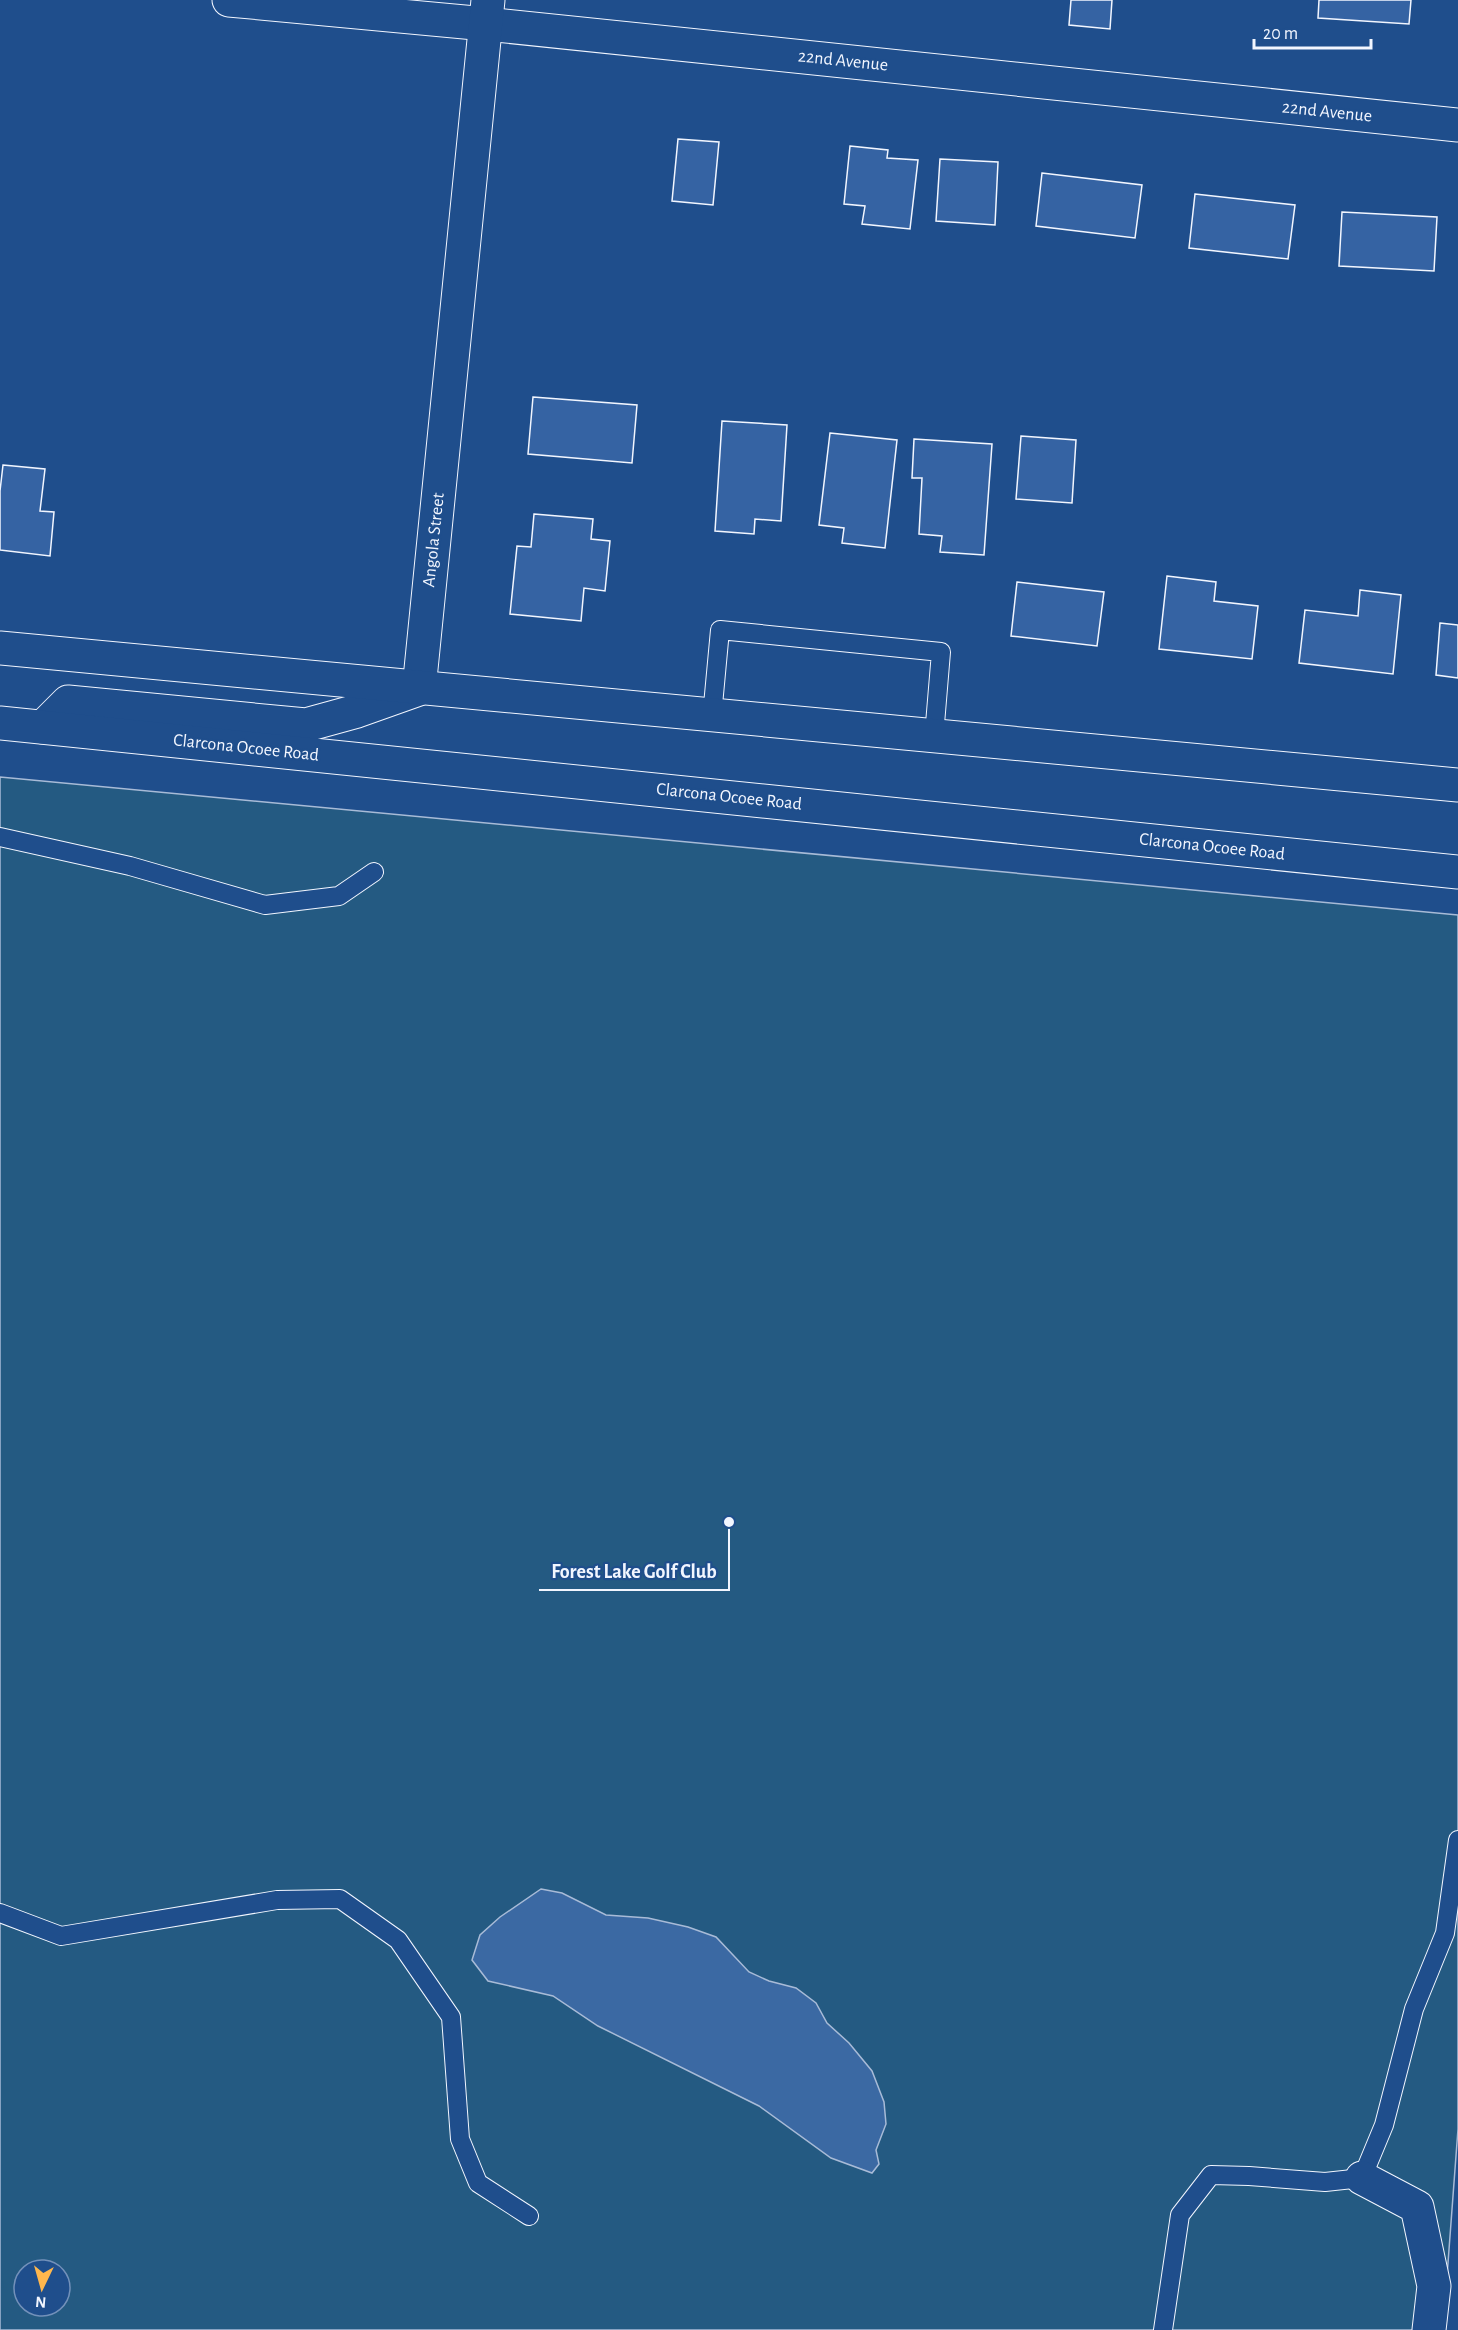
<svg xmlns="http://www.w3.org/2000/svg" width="1458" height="2330" viewBox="0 0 1458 2330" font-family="'Alegreya Sans',sans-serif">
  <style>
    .green { fill: #245a82; stroke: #a8bbd7; stroke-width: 1.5; fill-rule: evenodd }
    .water { fill: #3b69a3; stroke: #a8bbd7; stroke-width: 1.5 }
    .building { fill: #3563a3; stroke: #f2f6ff; stroke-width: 1.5 }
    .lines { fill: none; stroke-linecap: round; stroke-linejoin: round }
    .service-casing { stroke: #f2f6ff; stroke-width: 20 }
    .minor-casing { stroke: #f2f6ff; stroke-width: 35 }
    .tertiary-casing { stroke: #f2f6ff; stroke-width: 35 }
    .service { stroke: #1f4e8c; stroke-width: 18 }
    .minor { stroke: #1f4e8c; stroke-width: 33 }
    .tertiary { stroke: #1f4e8c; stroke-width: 33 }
    .labels { text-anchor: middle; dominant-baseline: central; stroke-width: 4.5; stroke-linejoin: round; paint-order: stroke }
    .street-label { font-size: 18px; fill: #f2f6ff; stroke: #1f4e8c }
    .leader { fill: none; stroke: #f2f6ff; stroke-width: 2 }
    .callout-dot { fill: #f2f6ff; stroke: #1f4e8c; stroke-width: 2 }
    .callout-label { font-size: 20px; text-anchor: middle; font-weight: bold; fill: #f2f6ff; stroke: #1f4e8c; stroke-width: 4.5; stroke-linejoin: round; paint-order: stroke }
  </style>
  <rect width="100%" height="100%" fill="#1f4e8c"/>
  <path class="green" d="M0,777L1458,915V2129L1443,2330H0ZM24,2270H60V2306H24Z"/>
  <path class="water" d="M541,1889L562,1893L606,1915L648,1918L688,1927L716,1937L749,1972L769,1981L796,1988L816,2003L827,2023L849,2043L872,2071L884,2102L886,2124L876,2150L879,2164L872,2173L831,2158L759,2106L598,2026L553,1996L488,1981L472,1960L480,1935L500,1917Z"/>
  <g class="building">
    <path d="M1071,0H1112L1110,29L1069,25Z"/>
    <path d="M1319,0H1411L1409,24L1318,18Z"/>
    <path d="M678,139L719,142L713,205L672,201Z"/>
    <path d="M850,146L888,150L887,158L918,160L910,229L862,224L865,206L844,204Z"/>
    <path d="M940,159L998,162L995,225L936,221Z"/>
    <path d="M1042,173L1142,185L1135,238L1036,226Z"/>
    <path d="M1195,194L1295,205L1288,259L1189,248Z"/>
    <path d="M1342,212L1437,217L1434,271L1339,266Z"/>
    <path d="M533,397L637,405L632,463L528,454Z"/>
    <path d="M722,421L787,425L781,521L755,519L754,534L715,531Z"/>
    <path d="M830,433L897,440L885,548L842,543L844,528L819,525Z"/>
    <path d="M1021,436L1076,440L1072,503L1016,499Z"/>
    <path d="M914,439L992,444L984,555L940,552L942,536L919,534L922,478H912Z"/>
    <path d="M3,465L45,469L40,511L54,512L50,556L0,550V491Z"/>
    <path d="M534,514L593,519L591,539L610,541L605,591L584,588L581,621L510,614L517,546L531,547Z"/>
    <path d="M1167,576L1216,582L1214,601L1258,606L1252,659L1159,649Z"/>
    <path d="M1017,582L1104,592L1097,646L1011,636Z"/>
    <path d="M1360,590L1401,595L1393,674L1299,663L1305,610L1358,616Z"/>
    <path d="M1440,623L1458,625V678L1436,675Z"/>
  </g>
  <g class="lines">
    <defs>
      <g id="service">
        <path d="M712,716L720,630L941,652L934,736"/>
        <path d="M0,837L130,866L265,905L339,896L374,872"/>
        <path d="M0,1913L61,1936L277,1900L340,1899L398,1940L451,2017L460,2139L478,2183L529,2216"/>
        <path d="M1163,2330L1180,2215L1211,2175L1249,2176L1325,2182L1362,2178L1384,2125L1414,2009L1445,1933L1458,1840"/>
      </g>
      <g id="minor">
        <path d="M229,0L486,24L1458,125"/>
        <path d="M43,727L68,702L306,725L357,711L419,689L488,0"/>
        <path d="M1362,2178L1417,2207L1434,2286L1429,2330"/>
      </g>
      <g id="tertiary">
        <path d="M0,648L1458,785"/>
        <path d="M0,723L1458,872"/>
      </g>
    </defs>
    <use href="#service" class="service-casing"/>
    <use href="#minor" class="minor-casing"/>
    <use href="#tertiary" class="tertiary-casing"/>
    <use href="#service" class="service"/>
    <use href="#minor" class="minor"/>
    <use href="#tertiary" class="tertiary"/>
  </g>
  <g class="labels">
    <g class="street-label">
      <text transform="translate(843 61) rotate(6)">22nd Avenue</text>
      <text transform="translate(1327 112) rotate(6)">22nd Avenue</text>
      <text transform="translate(434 540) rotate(-84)">Angola Street</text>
      <text transform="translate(246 748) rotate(6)">Clarcona Ocoee Road</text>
      <text transform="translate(729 797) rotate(6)">Clarcona Ocoee Road</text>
      <text transform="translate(1212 847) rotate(6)">Clarcona Ocoee Road</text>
    </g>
  </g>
  <path class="leader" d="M729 1522L729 1590H539"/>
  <circle class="callout-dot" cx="729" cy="1522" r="6"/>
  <g class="callout-label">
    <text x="634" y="1578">Forest Lake Golf Club</text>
  </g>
  <g transform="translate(42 2288) rotate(185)"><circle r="28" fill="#1f4e8c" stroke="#7391ba" stroke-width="1.5"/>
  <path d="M0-4.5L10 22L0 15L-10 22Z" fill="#ffb74d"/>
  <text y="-9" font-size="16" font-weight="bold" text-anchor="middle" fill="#f2f6ff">N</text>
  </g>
  <path d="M1254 39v9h117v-9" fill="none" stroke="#f2f6ff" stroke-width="3"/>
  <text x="1263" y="39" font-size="18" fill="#f2f6ff" stroke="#1f4e8c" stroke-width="4.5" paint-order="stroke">20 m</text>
</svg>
